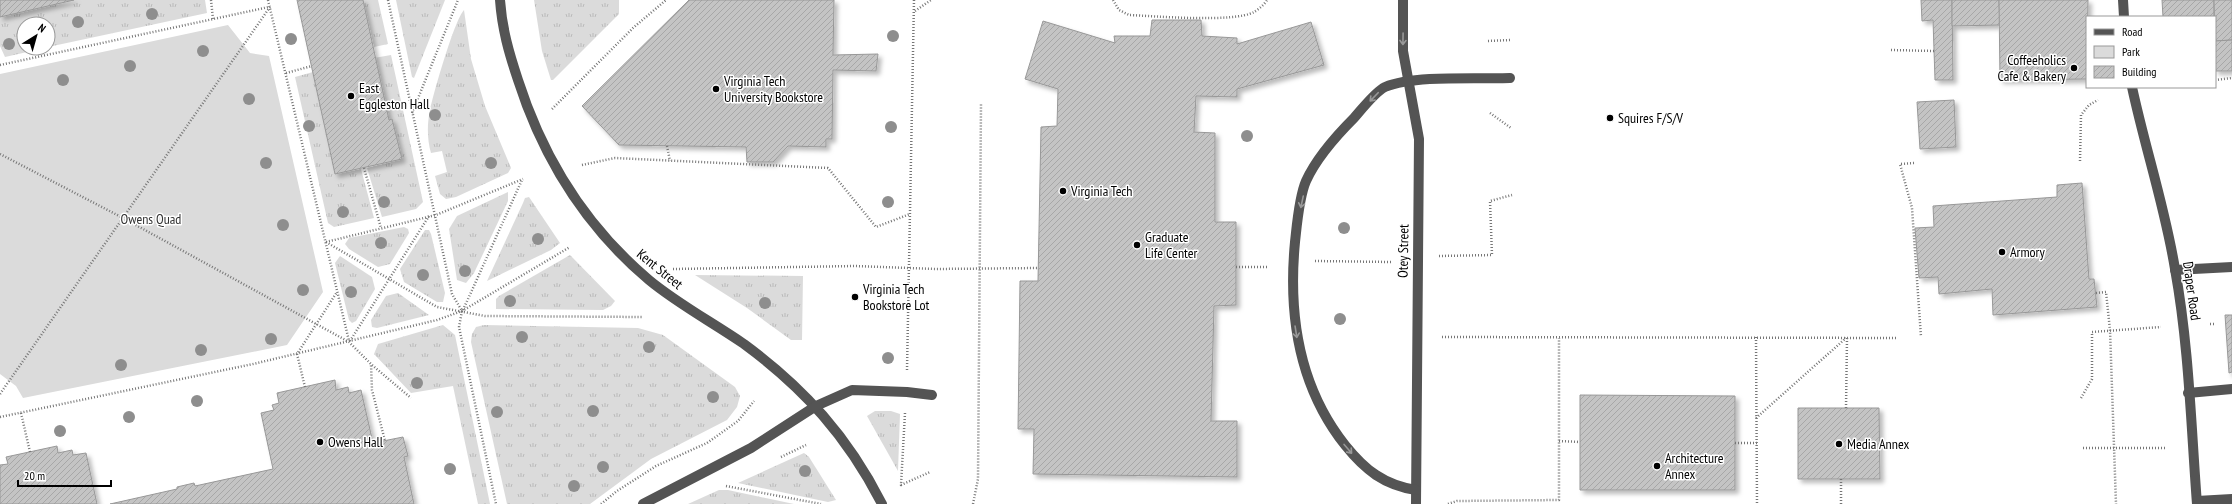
<svg xmlns="http://www.w3.org/2000/svg" width="2232" height="504" viewBox="0 0 2232 504" font-family="'PT Sans Narrow',sans-serif">
  <style>
    .grass { fill: url(#grass-tufts) }
    .green { fill: #dbdbdb }
    .building { fill: url(#building-hatch); stroke: #989898; filter: url(#shadow) }
    .lines { fill: none; stroke-linecap: round; stroke-linejoin: round }
    .path { stroke: #767676; stroke-width: 2.5; stroke-dasharray: 1 2; stroke-linecap: butt }
    .minor { stroke: #545454; stroke-width: 10 }
    .tree { fill: #8e8e8e }
    .oneway { stroke: #989898 }
    .poi-dot { fill: #000; stroke: #fff; stroke-width: 1.5 }
    .labels { text-anchor: middle; dominant-baseline: central; stroke-width: 3; stroke-linejoin: round; paint-order: stroke }
    .poi-label { font-size: 14px; fill: #000; stroke: #fff; text-anchor: start }
    .park-label { font-size: 14px; fill: #323232; stroke: #fff }
    .street-label { font-size: 14px; fill: #000; stroke: #fff }
  </style>
  <defs>
    <pattern id="grass-tufts" width="24" height="20" patternUnits="userSpaceOnUse"><rect width="24" height="20" fill="#dbdbdb"/><path d="M3 7l-1-3M5 7V3M7 7l1-3M15 17l-1-3M17 17v-4M19 17l1-3" fill="none" stroke="#bababa"/></pattern>
    <pattern id="building-hatch" width="6" height="6" patternUnits="userSpaceOnUse"><rect width="6" height="6" fill="#c4c4c4"/><path d="M-1 1l2-2M0 6l6-6M5 7l2-2" fill="none" stroke="#a7a7a7"/></pattern>
    <filter id="shadow"><feDropShadow dx="3.5" dy="3.5" stdDeviation="2" flood-color="#0004"/></filter>
  </defs>
  <rect width="100%" height="100%" fill="#fff"/>
  <g class="grass">
    <path d="M74,0H205L207,13L48,47V24H24V48H45L5,57L0,46V17Z"/>
    <path d="M363,0H378L388,44L374,47Z"/>
    <path d="M396,0H445L414,78L412,77Z"/>
    <path d="M534,0H619V14L553,80H551L542,51Z"/>
    <path d="M464,10L471,59L485,106L511,168L508,173L456,197L446,199L440,194L435,176L447,172L442,151L431,153C427,139 427,124 430,110C434,92 454,21 464,10Z"/>
    <path d="M391,55L423,202L416,209L382,217L367,168L402,159L392,119L389,120L374,58Z"/>
    <path d="M313,72L335,174L361,169L374,218L334,227L328,223L295,77Z"/>
    <path d="M508,192V201L474,273L466,283L457,280L449,229L457,216Z"/>
    <path d="M529,197L560,243L551,250L487,281L523,203L525,198Z"/>
    <path d="M404,227L408,229L409,233L390,264L378,267L349,249L345,244L349,238Z"/>
    <path d="M425,230H429L431,234L445,293L443,302H437L404,282L400,269Z"/>
    <path d="M570,255L615,301L611,306L603,310L496,309V299L499,296Z"/>
    <path d="M340,256L372,277L375,289L356,321L352,323L349,320L335,263Z"/>
    <path d="M695,275L803,276L802,340H791L747,308Z"/>
    <path d="M398,293L429,315L377,328L372,327L371,320L386,296Z"/>
    <path d="M443,325L455,335L490,504H478L453,386L411,393L374,354L378,344Z"/>
    <path d="M484,325L638,328L663,335L735,387L740,396L737,407L727,420L651,459L590,504H507L471,342L472,334L476,327Z"/>
    <path d="M875,411H891L900,414L898,471L867,416Z"/>
    <path d="M804,453L809,457L836,500L828,502L738,483Z"/>
    <path d="M719,490H728L794,504H688Z"/>
  </g>
  <path class="green" d="M228,25L250,53L269,56L323,292L287,345L23,398L16,386L0,374V74Z"/>
  <g class="building">
    <path d="M0,0H74L0,17Z"/>
    <path d="M297,0H363L389,120L392,119L402,159L335,174Z"/>
    <path d="M689,0H834L833,55L878,54L876,71L833,70L832,139H826V147L788,146L773,162H747L746,147L619,145L582,106Z"/>
    <path d="M1921,0H1952L1953,80H1935L1933,20L1922,21Z"/>
    <path d="M1952,0H1999L2000,25L1952,26Z"/>
    <path d="M1999,0H2088L2087,79L2000,80Z"/>
    <path d="M2162,0H2214V17H2163Z"/>
    <path d="M2214,0H2232V40L2215,41Z"/>
    <path d="M1152,20H1201L1202,36L1237,38V44L1311,22L1324,65L1237,89V97L1196,96L1194,132L1215,133V222H1236V305L1214,306L1211,421H1237V477L1033,474L1034,429H1018L1020,281H1038L1041,127L1057,126L1058,89L1025,79L1043,21L1115,43L1114,36H1150Z"/>
    <path d="M2232,40V71H2215V41Z"/>
    <path d="M1954,100L1956,147L1920,149L1917,102Z"/>
    <path d="M2082,183L2089,279H2094L2097,307L1993,315L1992,289L1939,294L1938,277L1919,278L1915,228L1934,227L1933,206L2057,197V185Z"/>
    <path d="M2225,315H2232V372L2229,373Z"/>
    <path d="M335,380L336,390L348,387L349,393L361,390L373,443L403,437L408,456L404,457L414,504H110L177,489V487L194,483L195,486L273,469L261,413L274,410L272,405L279,403L277,393Z"/>
    <path d="M1580,395L1735,396V490H1580Z"/>
    <path d="M1798,408H1879L1880,479H1798Z"/>
    <path d="M57,446L58,453L72,450L73,455L86,453L97,504H0V465L8,464L6,457Z"/>
  </g>
  <g class="lines">
    <g class="path">
      <path d="M211,0L213,19"/>
      <path d="M268,0L349,341"/>
      <path d="M388,0L452,294L462,311L459,327L496,504"/>
      <path d="M1113,0L1119,10L1129,15C1154,16 1234,23 1254,12C1258,10 1265,4 1267,0"/>
      <path d="M915,11L931,0"/>
      <path d="M1488,41L1510,40"/>
      <path d="M1891,50L1934,51"/>
      <path d="M0,65L269,7"/>
      <path d="M286,73L312,66"/>
      <path d="M2215,80L2232,78"/>
      <path d="M552,109L633,28L666,0"/>
      <path d="M412,113L458,0"/>
      <path d="M1490,113L1511,128"/>
      <path d="M667,146L670,161"/>
      <path d="M0,154L123,218L349,342L371,364L372,390L385,441"/>
      <path d="M2080,161L2081,115L2089,105L2098,100"/>
      <path d="M1914,163L1900,164L1912,208L1921,337"/>
      <path d="M582,165L615,158L828,168L876,227L910,214"/>
      <path d="M364,168L381,228"/>
      <path d="M326,242L437,307L485,316L643,317"/>
      <path d="M326,242L436,215L523,179"/>
      <path d="M1439,256L1492,255L1490,201L1512,195"/>
      <path d="M1315,261L1391,262"/>
      <path d="M1236,267H1267"/>
      <path d="M673,269L855,266L936,269L1038,268"/>
      <path d="M2096,293L2106,292L2110,330L2116,504"/>
      <path d="M463,310L522,180"/>
      <path d="M2210,324H2214"/>
      <path d="M1442,337L1898,338"/>
      <path d="M1756,337L1757,504"/>
      <path d="M350,341L429,216"/>
      <path d="M372,365L411,398"/>
      <path d="M907,370L914,0"/>
      <path d="M305,387L297,354L337,292"/>
      <path d="M0,394L270,7"/>
      <path d="M2081,398L2092,379V332L2161,327"/>
      <path d="M1846,408L1847,338"/>
      <path d="M21,413L30,452"/>
      <path d="M905,413L901,485L930,472"/>
      <path d="M0,417L253,364L437,320L462,311L570,247"/>
      <path d="M1756,418L1846,338"/>
      <path d="M1559,441L1580,442"/>
      <path d="M1735,443H1757"/>
      <path d="M2083,448H2165"/>
      <path d="M781,457L806,445"/>
      <path d="M726,486L821,504"/>
      <path d="M601,504L617,491L656,466L707,443L738,421L754,401"/>
      <path d="M973,504L978,479L981,104"/>
      <path d="M1448,504L1457,501L1559,500V338"/>
      <path d="M1841,504V479"/>
    </g>
    <g class="minor">
      <path d="M500,0C502,29 509,53 518,80C543,158 585,226 649,280C678,304 712,322 744,344C804,388 848,437 882,504"/>
      <path d="M1403,0V51L1419,139L1416,504"/>
      <path d="M2123,0L2124,17"/>
      <path d="M2132,87C2145,148 2165,207 2175,269C2189,346 2191,426 2197,504"/>
      <path d="M2175,270L2232,267"/>
      <path d="M2188,393L2232,389"/>
      <path d="M1416,490C1384,485 1365,470 1345,445C1299,387 1288,315 1295,242C1297,224 1299,197 1306,181C1316,159 1337,135 1354,118C1361,110 1376,91 1385,87C1414,75 1477,79 1510,78"/>
      <path d="M2197,501L2232,499"/>
      <path d="M643,504L751,448L816,406L852,390L907,392L932,395"/>
    </g>
  </g>
  <g class="tree">
    <circle cx="152" cy="14" r="6"/>
    <circle cx="78" cy="22" r="6"/>
    <circle cx="893" cy="36" r="6"/>
    <circle cx="291" cy="39" r="6"/>
    <circle cx="9" cy="44" r="6"/>
    <circle cx="203" cy="51" r="6"/>
    <circle cx="130" cy="66" r="6"/>
    <circle cx="63" cy="80" r="6"/>
    <circle cx="249" cy="99" r="6"/>
    <circle cx="435" cy="115" r="6"/>
    <circle cx="309" cy="126" r="6"/>
    <circle cx="891" cy="127" r="6"/>
    <circle cx="1247" cy="136" r="6"/>
    <circle cx="266" cy="163" r="6"/>
    <circle cx="491" cy="163" r="6"/>
    <circle cx="384" cy="202" r="6"/>
    <circle cx="888" cy="202" r="6"/>
    <circle cx="343" cy="212" r="6"/>
    <circle cx="283" cy="225" r="6"/>
    <circle cx="1344" cy="228" r="6"/>
    <circle cx="538" cy="239" r="6"/>
    <circle cx="381" cy="243" r="6"/>
    <circle cx="465" cy="271" r="6"/>
    <circle cx="423" cy="275" r="6"/>
    <circle cx="303" cy="290" r="6"/>
    <circle cx="351" cy="292" r="6"/>
    <circle cx="510" cy="301" r="6"/>
    <circle cx="765" cy="303" r="6"/>
    <circle cx="1340" cy="319" r="6"/>
    <circle cx="522" cy="337" r="6"/>
    <circle cx="271" cy="339" r="6"/>
    <circle cx="649" cy="347" r="6"/>
    <circle cx="201" cy="350" r="6"/>
    <circle cx="888" cy="358" r="6"/>
    <circle cx="121" cy="365" r="6"/>
    <circle cx="417" cy="383" r="6"/>
    <circle cx="713" cy="397" r="6"/>
    <circle cx="197" cy="401" r="6"/>
    <circle cx="593" cy="411" r="6"/>
    <circle cx="497" cy="412" r="6"/>
    <circle cx="129" cy="417" r="6"/>
    <circle cx="60" cy="431" r="6"/>
    <circle cx="603" cy="467" r="6"/>
    <circle cx="450" cy="469" r="6"/>
    <circle cx="805" cy="471" r="6"/>
    <circle cx="574" cy="486" r="6"/>
  </g>
  <defs><path id="oneway-shaft" d="M-6 0H5M1.5-3L5.5 0L1.5 3" fill="none" stroke-width="1.6" stroke-linecap="round" stroke-linejoin="round"/></defs>
  <g class="oneway">
    <use href="#oneway-shaft" transform="translate(1403 39) rotate(91)"/>
    <use href="#oneway-shaft" transform="translate(1374 97) rotate(134)"/>
    <use href="#oneway-shaft" transform="translate(1302 202) rotate(102)"/>
    <use href="#oneway-shaft" transform="translate(1296 332) rotate(81)"/>
    <use href="#oneway-shaft" transform="translate(1348 449) rotate(49)"/>
  </g>
  <g class="poi-dot">
    <circle cx="2074" cy="68" r="4"/>
    <circle cx="716" cy="89" r="4"/>
    <circle cx="351" cy="96" r="4"/>
    <circle cx="1610" cy="118" r="4"/>
    <circle cx="1063" cy="191" r="4"/>
    <circle cx="1137" cy="245" r="4"/>
    <circle cx="2002" cy="252" r="4"/>
    <circle cx="855" cy="297" r="4"/>
    <circle cx="320" cy="442" r="4"/>
    <circle cx="1839" cy="444" r="4"/>
    <circle cx="1657" cy="466" r="4"/>
  </g>
  <g class="labels">
    <g class="poi-label">
      <text x="2066" y="60" text-anchor="end">Coffeeholics<tspan x="2066" dy="16">Cafe &amp; Bakery</tspan></text>
      <text x="724" y="81">Virginia Tech<tspan x="724" dy="16">University Bookstore</tspan></text>
      <text x="359" y="88">East<tspan x="359" dy="16">Eggleston Hall</tspan></text>
      <text x="1618" y="118">Squires F/S/V</text>
      <text x="1071" y="191">Virginia Tech</text>
      <text x="1145" y="237">Graduate<tspan x="1145" dy="16">Life Center</tspan></text>
      <text x="2010" y="252">Armory</text>
      <text x="863" y="289">Virginia Tech<tspan x="863" dy="16">Bookstore Lot</tspan></text>
      <text x="328" y="442">Owens Hall</text>
      <text x="1847" y="444">Media Annex</text>
      <text x="1665" y="458">Architecture<tspan x="1665" dy="16">Annex</tspan></text>
    </g>
    <g class="park-label">
      <text x="151" y="219">Owens Quad</text>
    </g>
    <g class="street-label">
      <text transform="translate(1403 251) rotate(-89)">Otey Street</text>
      <text transform="translate(660 269) rotate(39)">Kent Street</text>
      <text transform="translate(2192 291) rotate(82)">Draper Road</text>
    </g>
  </g>
  <rect x="2086" y="16" width="130" height="72" fill="#ffffff" stroke="#999999"/>
  <rect x="2094" y="29" width="20" height="6" fill="#545454" stroke="#999999"/>
  <text x="2122" y="36" font-size="12" fill="#000000">Road</text>
  <rect x="2094" y="46" width="20" height="12" fill="#dbdbdb" stroke="#999999"/>
  <text x="2122" y="56" font-size="12" fill="#000000">Park</text>
  <rect x="2094" y="66" width="20" height="12" fill="url(#building-hatch)" stroke="#999999"/>
  <text x="2122" y="76" font-size="12" fill="#000000">Building</text>
  <g transform="translate(36 36) rotate(37)"><circle r="19" fill="#ffffff" stroke="#999999"/>
  <path d="M0-3L7 15L0 10L-7 15Z" fill="#000000"/>
  <text y="-6" font-size="11" font-weight="bold" text-anchor="middle" fill="#000000">N</text>
  </g>
  <path d="M18 480v6h93v-6" fill="none" stroke="#000000" stroke-width="2"/>
  <text x="24" y="480" font-size="12" fill="#000000" stroke="#ffffff" stroke-width="3" paint-order="stroke">20 m</text>
</svg>
